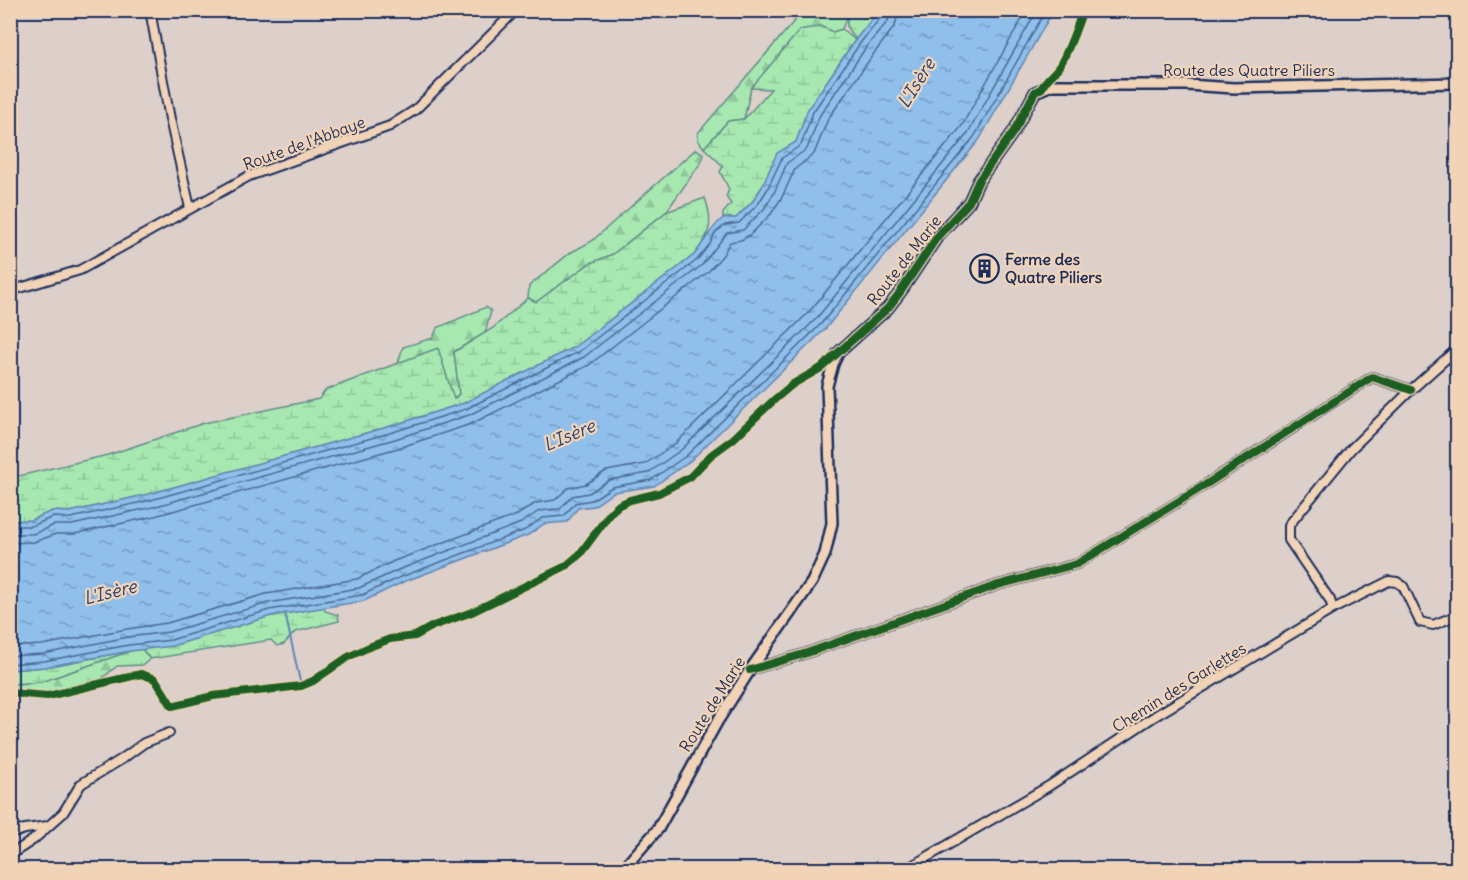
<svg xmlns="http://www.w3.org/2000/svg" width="1468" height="880" viewBox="0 0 1468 880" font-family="Delius,sans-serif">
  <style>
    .forest { fill: url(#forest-firs); stroke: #618c88; stroke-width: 1.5 }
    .wetland { fill: url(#wetland-marsh); stroke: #618c88; stroke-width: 1.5 }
    .water { fill: url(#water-ripples); stroke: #6185b2; stroke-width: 1.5 }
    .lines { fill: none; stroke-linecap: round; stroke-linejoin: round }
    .shore { stroke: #496996; stroke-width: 1.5 }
    .stream { stroke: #6185b2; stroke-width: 2 }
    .minor-casing { stroke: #1b2f5e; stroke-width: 12 }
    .tertiary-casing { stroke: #1b2f5e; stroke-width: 14 }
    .minor { stroke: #f1d3b7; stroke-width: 8 }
    .tertiary { stroke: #f1d3b7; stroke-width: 9 }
    .cycleway-casing { stroke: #f1d3b7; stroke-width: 11 }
    .cycleway { stroke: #1b5e20; stroke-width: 8 }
    .labels { text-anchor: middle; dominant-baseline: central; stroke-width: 4.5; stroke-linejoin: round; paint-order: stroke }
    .street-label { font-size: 16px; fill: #1b2f5e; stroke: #f1d3b7 }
    .poi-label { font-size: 16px; font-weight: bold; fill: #1b2f5e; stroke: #f1d3b7; text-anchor: start }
    .water-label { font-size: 18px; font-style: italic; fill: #2c4573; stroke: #f1d3b7 }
  </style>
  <defs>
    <pattern id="forest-firs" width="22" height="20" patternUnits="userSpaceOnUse" patternTransform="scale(1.5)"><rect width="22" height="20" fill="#a7e8b1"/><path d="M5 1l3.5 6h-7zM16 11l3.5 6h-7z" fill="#8fc79b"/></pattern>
    <pattern id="wetland-marsh" width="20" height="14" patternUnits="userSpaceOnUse" patternTransform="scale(1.5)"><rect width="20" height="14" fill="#a7e8b1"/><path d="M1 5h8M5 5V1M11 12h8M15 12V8" fill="none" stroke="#8fc79b"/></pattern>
    <pattern id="water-ripples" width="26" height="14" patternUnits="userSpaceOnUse" patternTransform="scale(1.5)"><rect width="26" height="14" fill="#8fbfea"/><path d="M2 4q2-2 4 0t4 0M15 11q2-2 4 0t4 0" fill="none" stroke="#749cc1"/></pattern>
  </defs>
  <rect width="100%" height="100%" fill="#ddd0ca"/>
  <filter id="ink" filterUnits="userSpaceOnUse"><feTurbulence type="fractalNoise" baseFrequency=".0167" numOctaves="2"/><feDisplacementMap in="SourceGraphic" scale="12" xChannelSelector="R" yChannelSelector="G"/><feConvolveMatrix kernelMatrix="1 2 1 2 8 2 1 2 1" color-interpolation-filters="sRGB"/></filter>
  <g filter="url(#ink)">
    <g class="forest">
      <path d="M803,11H849L842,29L833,32L751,88L744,119L728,121L704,148L698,140V133Z"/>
      <path d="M696,149L704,154L702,161L666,212L613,254L589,264L536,302L528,298L529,286L570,253L592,241Z"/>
      <path d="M486,307L491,311L485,333L454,352L459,394L453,399L438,349L398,363L403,347L433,338L437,328Z"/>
      <path d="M142,649L150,659L143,665L117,666L101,679L75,685L48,699L32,693L11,692V684L41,682L130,651Z"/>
    </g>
    <g class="wetland">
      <path d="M849,11H879L856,39C844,26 846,26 849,11Z"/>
      <path d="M820,26L833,32L842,29L855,40L808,109L796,142L777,154L762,187L753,201L736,218H723V213L731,204L726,197L729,189L720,172L723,166L704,148L728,121L744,119L771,89L751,88L800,30Z"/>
      <path d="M705,198C714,223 710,235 694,255L576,346L464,403L391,426L149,494L70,512L52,511L31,520L11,521L10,478L108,455L204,423L319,399L326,390L438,348L454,399L459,394L454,352L493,328L528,298L536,302L589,264L613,254L666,212Z"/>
      <path d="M324,607L325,611L338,615L339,621L295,632L284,644L277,646L271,640L150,659L142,649L172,646L271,616Z"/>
      <path d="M130,651L41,682L11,684V670L45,667Z"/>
    </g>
    <path class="water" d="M879,10L1053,11L979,140L826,328L690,461L654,486L614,492L594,506L578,508L567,522L544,524L528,535L403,582L364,601L271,616L172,646L130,651L45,667L11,670V521L31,520L52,511L70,512L149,494L391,426L464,403L576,346L694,255C705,241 709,230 723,218H736L753,201L762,187L777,153L796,142L808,109L856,39Z"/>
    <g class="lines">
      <g class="shore">
        <path d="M10,526H32L53,517L71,518L151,500L393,432L466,409L580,351L697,260L710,244L715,233L725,225L739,223L758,204L767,190L782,158L801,145L813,112L861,42L882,16L883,10"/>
        <path d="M10,534H33L54,525H72L153,507L395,439L469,415L584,357L702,265L727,233L743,230L764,209L774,193L787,163L807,149L820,115L867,46L888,21L890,10"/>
        <path d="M10,543L34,542L56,534H74L155,516L398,448L471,424L589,365L708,272L723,255L730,242L741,240L749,236L771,214L782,197L795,169L814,154L828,119L875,52L895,26L899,10"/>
        <path d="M10,647L42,645L127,629L167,623L266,594L357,579L394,561L517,515L536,503L555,500L568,488L586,484L606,471L645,464L676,443L809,312L961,127L1027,10"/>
        <path d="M10,656L43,654L128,637L169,632L268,603L359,588L398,570L521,523L539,511L560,509L572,496L589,493L609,480L648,473L681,450L816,319L968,133L1037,10"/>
        <path d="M10,664L44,661L129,645L171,640L269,610L362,595L401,577L525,530L542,518L564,516L575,503L592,500L612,487L651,480L686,456L821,324L974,137L1046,10"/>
      </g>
      <path class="stream" d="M285,613L301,686"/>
      <defs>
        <g id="minor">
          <path d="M150,10L170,119L190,208"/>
          <path d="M10,291L80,270L249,176L390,126L415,110L516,10"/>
          <path d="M1333,609L1330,600L1289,540V525L1351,449L1411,390L1458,348"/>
          <path d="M750,670L807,653L998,585L1077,564L1202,487L1372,377L1411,390"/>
          <path d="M10,834L25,829L48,826"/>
          <path d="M10,855L33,840L63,813L81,784L122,759L144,743L169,733"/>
          <path d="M905,870L1049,786L1155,716L1333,609L1389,581L1397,582L1403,586L1420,622L1433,625L1458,615"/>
        </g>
        <path id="tertiary" d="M622,870L658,829L717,722L750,670L812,582L825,554L832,523L827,386L833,364L838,353L888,308L901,291L937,237L969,202L979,180L1014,131L1035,92L1052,85H1187L1234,88L1458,83"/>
      </defs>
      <use href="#minor" class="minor-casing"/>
      <use href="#tertiary" class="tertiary-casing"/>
      <use href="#minor" class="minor"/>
      <use href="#tertiary" class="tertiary"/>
      <defs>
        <g id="cycleway">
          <path d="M750,670L807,653L998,585L1077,564L1202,487L1372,377L1411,390"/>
          <path d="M10,693L48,696L141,674L155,679L172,706L213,696L301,686L313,681L348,657L369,647L390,639L415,636L433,626L472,612L566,566L580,554L611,512L619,505L630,500L659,493L690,477L711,455L733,439L775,399L793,384L821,368L888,308L901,291L937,237L969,202L979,180L1014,131L1035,92L1042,88C1045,79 1055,74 1060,65C1070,48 1076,29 1083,10"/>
        </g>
      </defs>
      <use href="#cycleway" class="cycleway-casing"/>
      <use href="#cycleway" class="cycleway"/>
    </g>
  </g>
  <defs>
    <symbol id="building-ring" viewBox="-11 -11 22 22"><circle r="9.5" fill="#f1d3b7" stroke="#1b2f5e" stroke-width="1.5"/><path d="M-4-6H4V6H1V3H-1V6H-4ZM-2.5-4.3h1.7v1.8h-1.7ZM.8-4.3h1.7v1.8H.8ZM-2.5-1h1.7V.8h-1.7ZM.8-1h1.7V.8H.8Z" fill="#1b2f5e"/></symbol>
  </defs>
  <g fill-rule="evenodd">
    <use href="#building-ring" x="968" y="252" width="33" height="33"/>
  </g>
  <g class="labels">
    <g class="street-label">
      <text x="1249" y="70">Route des Quatre Piliers</text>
      <text transform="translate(304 143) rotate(-20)">Route de l'Abbaye</text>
      <text transform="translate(904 260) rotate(-52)">Route de Marie</text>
      <text transform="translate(1179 687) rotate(-32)">Chemin des Garlettes</text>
      <text transform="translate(712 704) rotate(-58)">Route de Marie</text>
    </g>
    <g class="poi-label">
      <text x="1005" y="259">Ferme des<tspan x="1005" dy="18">Quatre Piliers</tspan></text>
    </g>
    <g class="water-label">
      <text transform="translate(916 83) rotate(-58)">L'Isère</text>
      <text transform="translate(569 435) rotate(-23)">L'Isère</text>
      <text transform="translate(110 592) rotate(-14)">L'Isère</text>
    </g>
  </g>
  <rect width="1468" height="880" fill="none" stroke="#f1d3b7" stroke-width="36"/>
  <rect x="18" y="18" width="1432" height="844" fill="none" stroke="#1b2f5e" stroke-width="2" filter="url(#ink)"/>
</svg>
